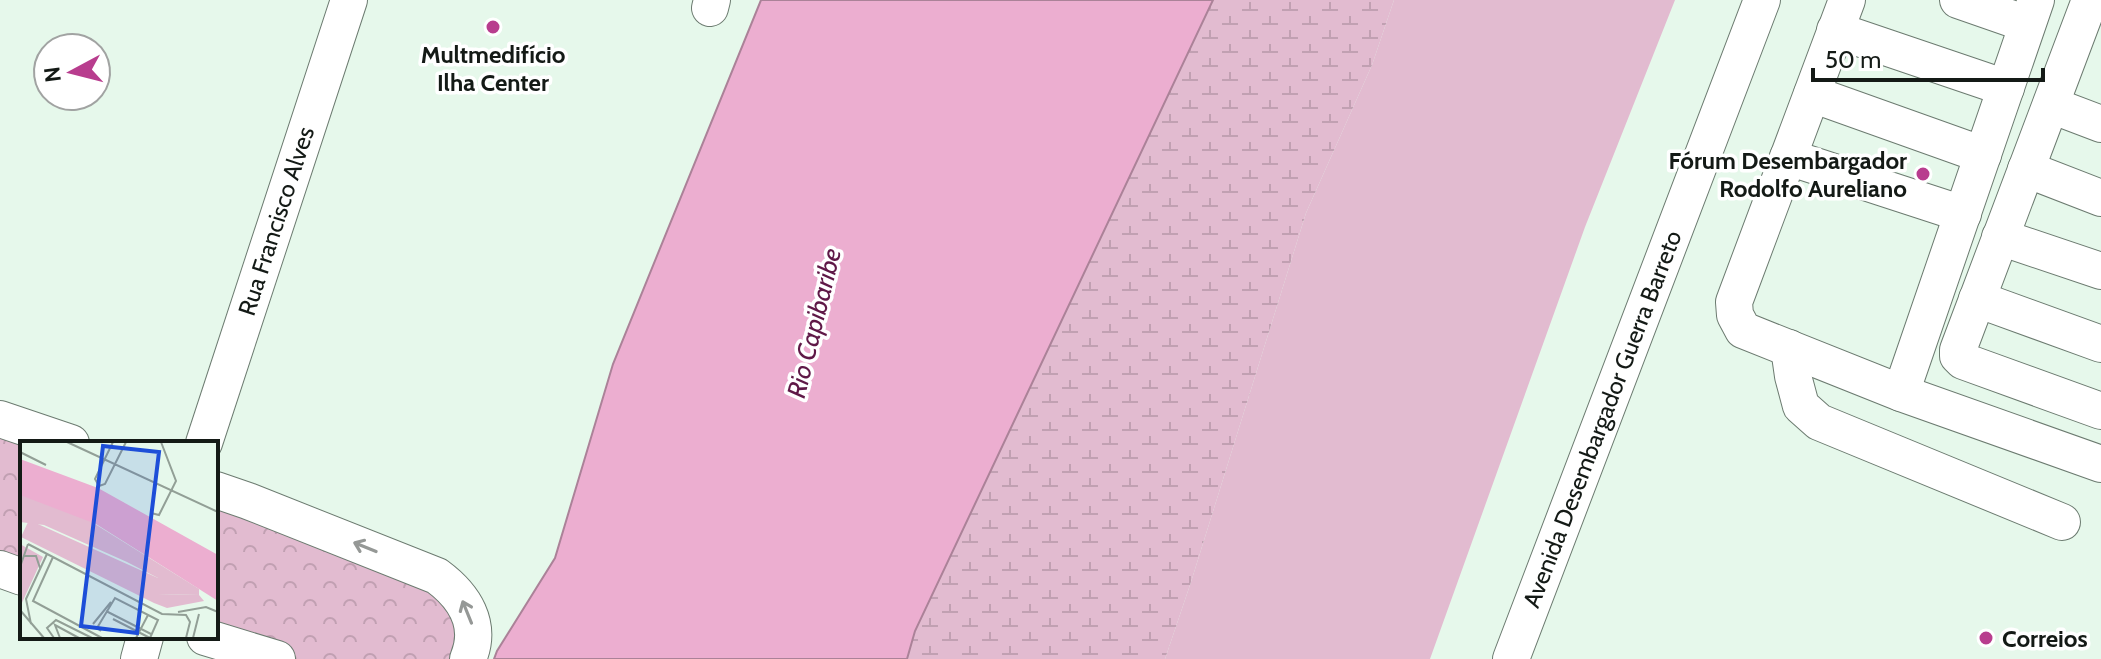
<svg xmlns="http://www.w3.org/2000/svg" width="2101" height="659" viewBox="0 0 2101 659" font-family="Cabin,sans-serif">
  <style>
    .green { fill: #e2bbd0 }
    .wetland { fill: url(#wetland-marsh) }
    .park { fill: url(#park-crowns) }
    .water { fill: #ecaed0; stroke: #ab8298; stroke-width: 2 }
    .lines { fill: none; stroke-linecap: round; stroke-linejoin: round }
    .minor-casing { stroke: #6c7b70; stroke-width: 38 }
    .minor { stroke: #fff; stroke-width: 36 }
    .oneway { stroke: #959896 }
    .poi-dot { fill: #b83d8e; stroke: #fff; stroke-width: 3 }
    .labels { text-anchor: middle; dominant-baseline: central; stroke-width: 7; stroke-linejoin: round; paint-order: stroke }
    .poi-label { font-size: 24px; font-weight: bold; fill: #141a16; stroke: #fff }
    .street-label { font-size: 24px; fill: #141a16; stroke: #fff }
    .water-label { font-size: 26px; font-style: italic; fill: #5f1847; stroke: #fff }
    .inset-road { fill: none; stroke: #929f96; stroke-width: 2 }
    .view { fill: #1d4ed8; fill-opacity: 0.15; stroke: #1d4ed8; stroke-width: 4 }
    .inset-edge { fill: none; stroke: #141a16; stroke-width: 4 }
  </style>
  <defs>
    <pattern id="wetland-marsh" width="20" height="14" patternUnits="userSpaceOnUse" patternTransform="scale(2)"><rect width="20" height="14" fill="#e2bbd0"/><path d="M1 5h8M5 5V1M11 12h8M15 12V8" fill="none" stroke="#c1a0b2"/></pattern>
    <pattern id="park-crowns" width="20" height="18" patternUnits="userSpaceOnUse" patternTransform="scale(2)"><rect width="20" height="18" fill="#e2bbd0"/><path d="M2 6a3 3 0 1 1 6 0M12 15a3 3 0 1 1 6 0" fill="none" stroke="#c1a0b2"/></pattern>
  </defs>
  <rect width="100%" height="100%" fill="#e6f8eb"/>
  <path class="green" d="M1394,0H1675L1585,227L1430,659H1165L1191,582L1306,213L1372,65Z"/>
  <path class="wetland" d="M1181,0H1394L1372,65L1306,213L1191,582L1165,659H883Z"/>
  <g class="park">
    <path d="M0,426L22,443V569L0,561Z"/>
    <path d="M216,499L452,593L457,659H293L216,634Z"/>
  </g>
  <path class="water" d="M761,0H1213L915,631L907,659H494L497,651L555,558L613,364Z"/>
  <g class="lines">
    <defs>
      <g id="minor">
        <path d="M1847,0L1734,302L1735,315L1743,330L1901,393L2101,464"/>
        <path d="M1958,0L2027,24"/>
        <path d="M2090,0L1958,350V356L1963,361L2101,411"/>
        <path d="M710,8L712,0"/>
        <path d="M1835,30L2006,88"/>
        <path d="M1812,94L1983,155"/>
        <path d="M2051,105L2101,124"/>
        <path d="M1788,157L1963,214"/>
        <path d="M2026,169L2101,198"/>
        <path d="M2000,237L2101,271"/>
        <path d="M1977,299L2101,344"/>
        <path d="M1789,348L1793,376L1801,406L1819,422L2062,522"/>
        <path d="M1901,393L2036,0"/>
        <path d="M0,419L71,443"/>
        <path d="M204,443L349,0"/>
        <path d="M216,490L248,501L437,576C464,596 483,624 468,659"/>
        <path d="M0,569L22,577"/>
        <path d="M205,637L277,659"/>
        <path d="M139,659L145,637"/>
        <path d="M1511,659L1762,0"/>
      </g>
    </defs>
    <use href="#minor" class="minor-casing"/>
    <use href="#minor" class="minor"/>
  </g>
  <defs><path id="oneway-shaft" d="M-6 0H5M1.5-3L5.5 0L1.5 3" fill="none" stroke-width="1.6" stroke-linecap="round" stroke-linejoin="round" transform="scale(2)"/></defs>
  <g class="oneway">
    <use href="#oneway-shaft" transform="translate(365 547) rotate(-158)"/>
    <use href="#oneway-shaft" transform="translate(467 612) rotate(-112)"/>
  </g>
  <g class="poi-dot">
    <circle cx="493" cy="27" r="8"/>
    <circle cx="1923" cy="174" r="8"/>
    <circle cx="1986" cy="638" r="8"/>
  </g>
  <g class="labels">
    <g class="poi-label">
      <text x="493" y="54">Multmedifício<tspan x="493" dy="28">Ilha Center</tspan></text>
      <text x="1907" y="160" text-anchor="end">Fórum Desembargador<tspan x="1907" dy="28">Rodolfo Aureliano</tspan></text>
      <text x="2002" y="638" text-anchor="start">Correios</text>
    </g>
    <g class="street-label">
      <text transform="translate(276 221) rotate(-72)">Rua Francisco Alves</text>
      <text transform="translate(1602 419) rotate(-69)">Avenida Desembargador Guerra Barreto</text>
    </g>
    <g class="water-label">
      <text transform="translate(814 323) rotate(-76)">Rio Capibaribe</text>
    </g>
  </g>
  <g transform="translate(20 441)">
    <rect width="198" height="198" fill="#e6f8eb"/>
    <path d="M9,79L138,137V153L179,154L184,160L147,167L134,162L1,96Z" fill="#e2bbd0"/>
    <path d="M0,52L62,75L179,148V154L138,153V137L107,121L24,84L0,81Z" fill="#e2bbd0"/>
    <path d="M0,103L23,116L0,166Z" fill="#e2bbd0"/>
    <path d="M0,18L78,47L198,114V160L76,83L0,54Z" fill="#ecaed0"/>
    <path class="inset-road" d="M47,1L198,71M93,1L75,38L79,45L85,43L106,1M0,11L26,24M131,72L139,74L156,40L141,1M8,103L142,173L166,174L170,181L166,197M4,115H16L20,127M33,116L13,160L82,197M0,126L8,103M0,169L24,197M86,170L131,193M158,171L186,166L198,171M93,178L130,197M11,183L6,158L27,113M73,183L91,161M81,190L77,187L95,157L138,179L130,197M34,197L27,187L36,179L72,197M40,197L35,184L59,197M116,197L128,174M173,197L179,173"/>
    <path class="view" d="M83,5L139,11L117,192L61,185Z"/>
    <rect width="198" height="198" class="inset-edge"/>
  </g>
  <g transform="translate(72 72) rotate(263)"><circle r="38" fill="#ffffff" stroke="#a1a3a2" stroke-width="2"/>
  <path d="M0-6L14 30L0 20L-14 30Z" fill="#b83d8e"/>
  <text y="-12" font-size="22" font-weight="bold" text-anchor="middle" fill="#141a16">N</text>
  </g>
  <path d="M1813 68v12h230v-12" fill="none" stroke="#141a16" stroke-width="4"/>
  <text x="1825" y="68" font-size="24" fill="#141a16" stroke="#ffffff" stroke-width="6" paint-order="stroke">50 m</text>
</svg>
